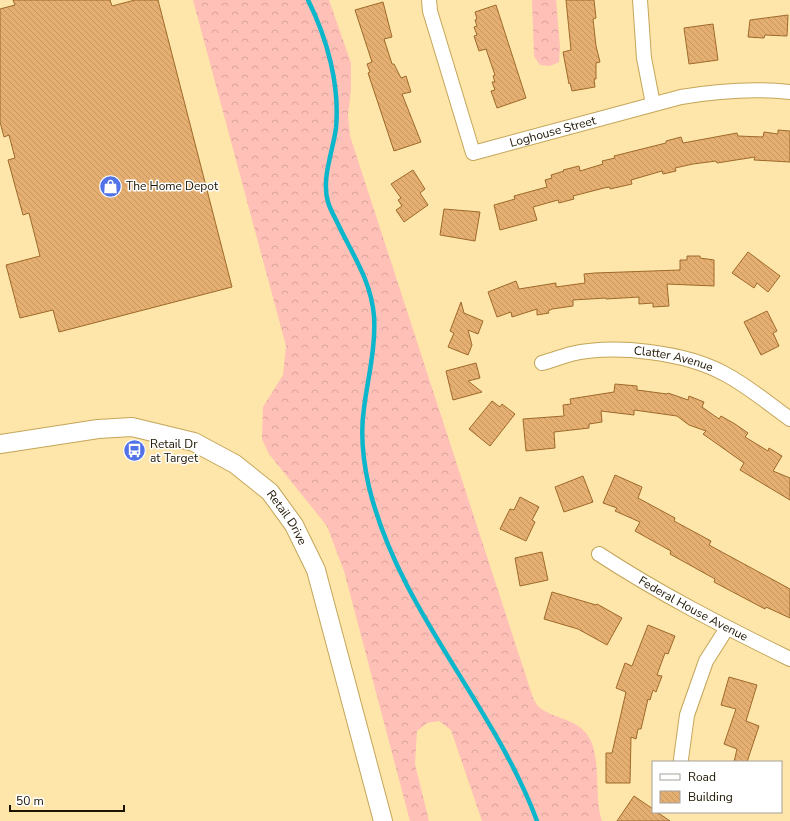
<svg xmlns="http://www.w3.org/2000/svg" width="790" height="821" viewBox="0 0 790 821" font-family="'Nunito Sans',sans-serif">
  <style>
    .forest { fill: url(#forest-crowns) }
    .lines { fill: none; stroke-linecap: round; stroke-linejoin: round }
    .stream { stroke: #0cb7cb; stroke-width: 4.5 }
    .building { fill: url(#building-back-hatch); stroke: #9d6a2b }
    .minor-casing { stroke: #c4a65a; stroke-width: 16 }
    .tertiary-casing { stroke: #c4a65a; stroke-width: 20 }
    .minor { stroke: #fff; stroke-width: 14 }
    .tertiary { stroke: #fff; stroke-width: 18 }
    .labels { text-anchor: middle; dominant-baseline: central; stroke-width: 3; stroke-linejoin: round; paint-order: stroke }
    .street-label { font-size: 12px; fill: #1d1400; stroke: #fff }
    .poi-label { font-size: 12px; fill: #1d1400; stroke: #fff; text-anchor: start }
  </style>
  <defs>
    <pattern id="forest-crowns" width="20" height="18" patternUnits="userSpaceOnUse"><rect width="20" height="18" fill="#fec0b7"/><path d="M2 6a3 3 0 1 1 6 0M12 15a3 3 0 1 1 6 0" fill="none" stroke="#d9a49c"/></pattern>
    <pattern id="building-back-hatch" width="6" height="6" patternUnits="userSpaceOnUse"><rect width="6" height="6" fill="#e6af72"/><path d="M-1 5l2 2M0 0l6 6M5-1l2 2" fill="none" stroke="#c59661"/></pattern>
  </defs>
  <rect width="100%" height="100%" fill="#fee5a9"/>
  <g class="forest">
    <path d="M193,0H329L351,63V90L348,115L350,136L533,698C535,701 537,706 540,708C555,719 573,718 586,733C603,754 593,795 602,821H482L451,730L439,721L427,723L417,731L415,764L429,821H410L344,571L327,526L269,454L262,439L263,407L283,375L286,346Z"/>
    <path d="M532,0H556L560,47L559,62L550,66L540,65L534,56Z"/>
  </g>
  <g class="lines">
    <path class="stream" d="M308,0C327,38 340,85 336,128C333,151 321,179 328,202C330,209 334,216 337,222C352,254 371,280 374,316C376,347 368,377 364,408C360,435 363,461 369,487C399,611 493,703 537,821"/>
  </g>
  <g class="building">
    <path d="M13,0H110L112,6L135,0H158L232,287L59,332L53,310L20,318L6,265L40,256L29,213L23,215L8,160L15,158L9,135L4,137L0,122V9L15,5Z"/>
    <path d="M566,0H594L596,18L593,19L596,46L600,62L596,63V79H594L595,87L572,91L570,83L569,84L563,52L571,50Z"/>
    <path d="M383,2L392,37L384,39L392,64H394L401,78L406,76L411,92L402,94L421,142L394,151L368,73L370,72L367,64L372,62L355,10Z"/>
    <path d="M496,5L526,98L497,108L491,91L495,90L492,82H495L493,76L495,75L486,49L479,51L474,36L477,35L474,27L477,26L475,20L477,19L475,12Z"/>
    <path d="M788,15L787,36L765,35L764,38L748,37L750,20Z"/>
    <path d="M713,24L718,60L689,64L684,28Z"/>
    <path d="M778,130L790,131V162L754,160L755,157L717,163L716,161L693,164L675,168L676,171L663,174L662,171L631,180L632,184L610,189V187L604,188L573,196L574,199L559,203L558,200L533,207L537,220L500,230L494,205L515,199L514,196L547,187L545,180L552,178L551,175L564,171L563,170L579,166L580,171L603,164L602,161L615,158L614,156L666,143V141L681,137L683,143L737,133L738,136L763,137L764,132L778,134Z"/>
    <path d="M413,170L425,189L420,193L428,205L404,222L396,210L402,206L398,200L401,198L391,184Z"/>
    <path d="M444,209L480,212L475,241L440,235Z"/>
    <path d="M748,252L780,276L768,292L757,283L754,288L732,273Z"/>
    <path d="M687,256H700V258L714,260V286L667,284L669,306L653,307V303L639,304V297L606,299V298L573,300V306L552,309L548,311L549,313L537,315V309L512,317L511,312L497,317L488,292L516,281L519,289L556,283V287L585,283L584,274L595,273L680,270V260H687Z"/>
    <path d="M461,302L464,313L483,321L478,334L468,330L472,345L468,355L448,347L454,333L450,331Z"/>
    <path d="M767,311L777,331L773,333L779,346L761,355L744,322Z"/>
    <path d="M476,363L480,378L468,381L482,392L453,400L446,371Z"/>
    <path d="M615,384L637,386V390L667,394L668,393L688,400L689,396L704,402L702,407L719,419L721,416L735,424L748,433L745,437L768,451L769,448L782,456L773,471L790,478V500L740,470L744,463L703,434L706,431L689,425L677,416L634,410V415L601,411L602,422L589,424V428L554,432L555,448L526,451L523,419L564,416L563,405L571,404L570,399L614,392Z"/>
    <path d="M492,401L500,407L502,404L515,414L490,446L469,429Z"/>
    <path d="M615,475L642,487L638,498L675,518L674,521L711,541L709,545L790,589V618L766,607L765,609L729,590L714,582L715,579L670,554L671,551L635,531L640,522L615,511L617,508L603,503Z"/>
    <path d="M583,476L593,502L564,512L555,487Z"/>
    <path d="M520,497L539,507L532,520L535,522L526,541L500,529L510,509L514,510Z"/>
    <path d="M542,552L548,580L520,586L515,558Z"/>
    <path d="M552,592L596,605L597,604L622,618L607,645L578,629L544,619Z"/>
    <path d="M648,625L675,636L668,654L665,653L657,675L662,676L656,692L653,690L650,700L648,699L641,729H638L636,739L631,737L630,783H606V753H612L626,692L616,688L625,663L632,666Z"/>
    <path d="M729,677L757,685L746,721L759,726L747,762H734L737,749L724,744L736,709L721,705Z"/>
    <path d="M634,796L653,809V812H657L670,821H617Z"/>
  </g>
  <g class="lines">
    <defs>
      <g id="minor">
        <path id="s1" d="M429,0L430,11L473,153L681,97C717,91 753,88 790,92"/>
        <path d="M640,0L644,58L653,104"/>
        <path id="s2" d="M542,363C552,360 561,357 571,354C615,344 685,352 725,374C748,386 769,404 790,419"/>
        <path id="s3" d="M599,554C660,594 725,627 790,659"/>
        <path d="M681,759L687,715L706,661L727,628"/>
      </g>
      <g id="tertiary">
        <path id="s4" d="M0,444L98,429L132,427L194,442L235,464L270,492L294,525L316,570L383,821"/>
      </g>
    </defs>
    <use href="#minor" class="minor-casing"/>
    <use href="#tertiary" class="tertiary-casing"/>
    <use href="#minor" class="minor"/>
    <use href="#tertiary" class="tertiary"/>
  </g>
  <defs>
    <symbol id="shop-disc" viewBox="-11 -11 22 22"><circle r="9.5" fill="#5173e7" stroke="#fff"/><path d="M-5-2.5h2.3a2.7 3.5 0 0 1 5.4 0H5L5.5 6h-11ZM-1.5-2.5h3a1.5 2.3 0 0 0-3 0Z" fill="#fff"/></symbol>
    <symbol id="bus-disc" viewBox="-11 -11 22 22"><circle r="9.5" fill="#5173e7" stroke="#fff"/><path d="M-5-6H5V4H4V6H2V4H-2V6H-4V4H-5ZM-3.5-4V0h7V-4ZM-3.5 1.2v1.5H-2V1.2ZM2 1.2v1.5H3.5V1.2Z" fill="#fff"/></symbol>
  </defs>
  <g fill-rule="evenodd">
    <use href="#shop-disc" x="98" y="174" width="25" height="25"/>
    <use href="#bus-disc" x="122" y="438" width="25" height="25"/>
  </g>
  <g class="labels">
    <g class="street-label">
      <text stroke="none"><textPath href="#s1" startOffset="242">Loghouse Street</textPath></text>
      <text stroke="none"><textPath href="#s2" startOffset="134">Clatter Avenue</textPath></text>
      <text stroke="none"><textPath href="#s4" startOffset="319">Retail Drive</textPath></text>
      <text stroke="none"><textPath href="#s3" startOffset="109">Federal House Avenue</textPath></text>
    </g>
    <g class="poi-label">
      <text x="126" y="186">The Home Depot</text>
      <text x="150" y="444">Retail Dr<tspan x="150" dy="14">at Target</tspan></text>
    </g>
  </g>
  <rect x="652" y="761" width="130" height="52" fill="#ffffff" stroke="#a5a199"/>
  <rect x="660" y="774" width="20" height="6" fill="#ffffff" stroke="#a5a199"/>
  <text x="688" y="781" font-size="12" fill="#1d1400">Road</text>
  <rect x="660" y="791" width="20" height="12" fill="url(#building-back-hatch)" stroke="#a5a199"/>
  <text x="688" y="801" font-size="12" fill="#1d1400">Building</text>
  <path d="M10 805v6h114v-6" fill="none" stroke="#1d1400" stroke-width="2"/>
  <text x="16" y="805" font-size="12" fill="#1d1400" stroke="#ffffff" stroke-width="3" paint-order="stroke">50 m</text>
</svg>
